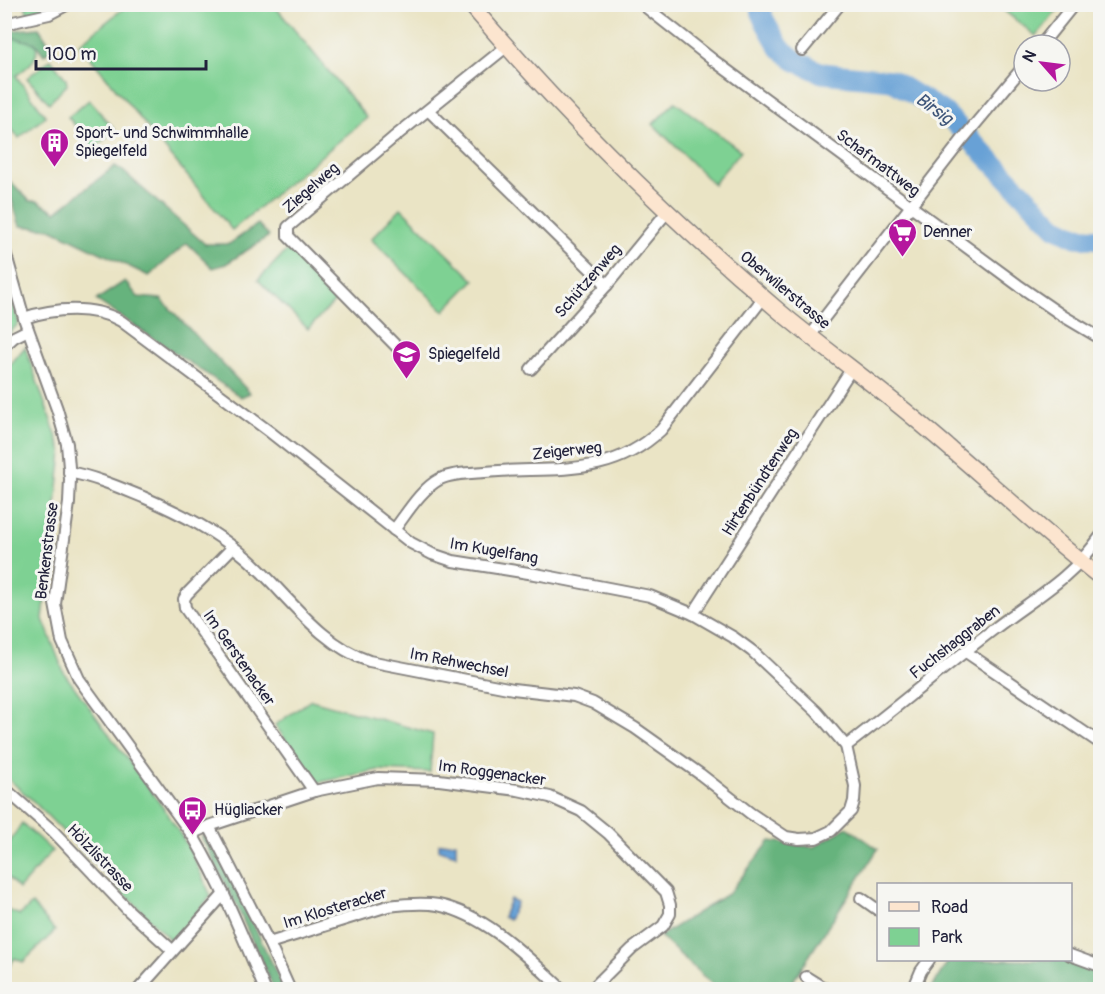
<svg xmlns="http://www.w3.org/2000/svg" width="1105" height="994" viewBox="0 0 1105 994" font-family="Pangolin,sans-serif">
  <style>
    .green { fill: #7ed193; stroke: #507a67; stroke-width: 1.5 }
    .forest { fill: #66b37d; stroke: #446a5c; stroke-width: 1.5 }
    .water { fill: #67a1d6; stroke: #446288; stroke-width: 1.5 }
    .lines { fill: none; stroke-linecap: round; stroke-linejoin: round }
    .river { stroke: #67a1d6; stroke-width: 21 }
    .street-casing { stroke: #868380; stroke-width: 14 }
    .secondary-casing { stroke: #868380; stroke-width: 18 }
    .street { stroke: #fff; stroke-width: 10 }
    .secondary { stroke: #fce5cf; stroke-width: 15 }
    .labels { text-anchor: middle; dominant-baseline: central; stroke-width: 6; stroke-linejoin: round; paint-order: stroke }
    .poi-label { font-size: 16px; fill: #22223b; stroke: #f6f6f2; text-anchor: start }
    .street-label { font-size: 16px; fill: #22223b; stroke: #f6f6f2 }
    .water-label { font-size: 18px; font-style: italic; fill: #3e5579; stroke: #f6f6f2 }
  </style>
  <rect width="100%" height="100%" fill="#f6f6f2"/>
  <filter id="ink" filterUnits="userSpaceOnUse"><feTurbulence type="fractalNoise" baseFrequency=".0167" numOctaves="2"/><feDisplacementMap in="SourceGraphic" scale="12" xChannelSelector="R" yChannelSelector="G"/><feConvolveMatrix kernelMatrix="1 2 1 2 8 2 1 2 1" color-interpolation-filters="sRGB"/></filter>
  <filter id="wash" filterUnits="userSpaceOnUse"><feTurbulence type="fractalNoise" baseFrequency=".008" numOctaves="4" result="noise"/><feDisplacementMap in="SourceGraphic" scale="24" xChannelSelector="R" yChannelSelector="G"/><feGaussianBlur stdDeviation="1.35" result="paint"/><feColorMatrix in="noise" values="0 0 0 0 0 0 0 0 0 0 0 0 0 0 0 0 0 1.4 0 .05"/><feComposite in="paint" operator="in"/></filter>
  <g filter="url(#wash)">
    <rect width="100%" height="100%" fill="#eae4c5"/>
    <g class="green">
      <path d="M129,4L274,5L367,118L232,230L79,44Z"/>
      <path d="M25,5H59L28,14Z"/>
      <path d="M997,5H1062L1036,36Z"/>
      <path d="M15,38L35,43C42,58 27,67 16,76L46,116L19,138L5,121V42Z"/>
      <path d="M51,59L66,79L67,85L49,103L27,78Z"/>
      <path d="M89,100L115,130L94,148L68,117Z"/>
      <path d="M675,102L741,151L713,184L653,124Z"/>
      <path d="M401,208L474,280L444,311L371,239Z"/>
      <path d="M290,247L341,295L308,329L258,280Z"/>
      <path d="M5,278L19,323L5,338H4Z"/>
      <path d="M25,347L62,452L43,619L64,673L167,813L189,848L211,896L171,941L32,800L5,776L4,372Z"/>
      <path d="M311,700L433,734L430,772L378,770L316,783L275,725Z"/>
      <path d="M22,823L52,851L19,889L5,875V849Z"/>
      <path d="M32,904L55,931L23,962L15,958L5,972V909L20,915Z"/>
    </g>
    <g class="forest">
      <path d="M39,28L52,48L44,55L35,43L15,38L5,42V31Z"/>
      <path d="M115,166L122,170L205,244H229L258,224L269,236L226,264L213,268L187,243L149,276L51,229L20,226L7,185L11,182L30,201H38L56,212Z"/>
      <path d="M125,281L138,297L161,299L250,393L241,397L96,300Z"/>
      <path d="M847,827L878,849L788,989H717L660,936L729,893L770,841L814,847Z"/>
      <path d="M202,835L208,838L220,854L284,989H274L236,905L202,838Z"/>
      <path d="M949,960H1061L1100,971V989L930,990Z"/>
    </g>
    <g class="water">
      <path d="M456,842V855L439,850V844Z"/>
      <path d="M510,899L517,902L509,920L503,917Z"/>
    </g>
    <g class="lines">
      <path class="river" d="M760,4L763,18L780,48L796,61L822,73L891,80L945,113L1055,227L1076,237L1100,239"/>
    </g>
  </g>
  <g filter="url(#ink)">
    <g class="lines">
      <defs>
        <g id="street">
          <path d="M642,4L713,60L1018,285L1063,316L1100,338"/>
          <path d="M4,24L49,14L68,4"/>
          <path d="M1041,45L1074,4"/>
          <path d="M802,50L840,4"/>
          <path d="M429,111L607,285"/>
          <path d="M4,248L24,318L57,409L67,444L70,479L69,503L55,604L62,641L79,679L193,836C222,885 243,937 265,990"/>
          <path d="M24,318C54,308 93,305 121,321L270,432L411,543L432,554L453,561L541,575L650,596L693,614L733,637L752,651L817,712L846,746L855,786L854,801L851,811L831,831L816,838L799,839L786,837L750,813L700,774L635,728L593,703L574,696L513,689L369,661C319,644 287,594 248,559C216,531 182,514 143,497C118,487 95,477 69,472"/>
          <path d="M810,336L962,140L1024,66"/>
          <path d="M4,346L14,337L28,330"/>
          <path d="M399,349L288,236V227L393,138L506,47"/>
          <path d="M531,369L607,285L667,212"/>
          <path d="M394,530C407,513 421,489 440,479C452,473 471,473 485,472C550,466 608,480 661,430L764,297"/>
          <path d="M233,547L187,594L184,599L185,608L314,791"/>
          <path d="M693,614L852,368"/>
          <path d="M966,652L1100,743"/>
          <path d="M846,746C896,708 944,667 994,629C1034,598 1070,580 1100,537"/>
          <path d="M4,788L53,831L128,910L172,950"/>
          <path d="M209,826L269,943L290,990"/>
          <path d="M191,834L209,826L314,791L378,778L439,780L518,790L550,797L581,811L608,833L666,892L670,905V914L663,926L632,949L591,990"/>
          <path d="M861,898L878,910"/>
          <path d="M269,943L388,906C404,904 422,902 438,905C487,915 527,957 563,990"/>
          <path d="M1070,955L1100,966"/>
          <path d="M806,977L827,990"/>
          <path d="M4,988L7,990"/>
          <path d="M138,990L224,894"/>
          <path d="M913,990L921,971L929,960"/>
        </g>
        <path id="secondary" d="M470,4C564,115 668,217 779,311C823,348 870,381 914,418C977,470 1036,526 1100,577"/>
      </defs>
      <use href="#street" class="street-casing"/>
      <use href="#secondary" class="secondary-casing"/>
      <use href="#street" class="street"/>
      <use href="#secondary" class="secondary"/>
    </g>
  </g>
  <defs>
    <symbol id="building-pin" viewBox="-11 -11 22 30"><path d="M0 17L-7.5 6A9.5 9.5 0 1 1 7.5 6Z" fill="#b5179e" stroke="#f6f6f2"/><path d="M-4-6H4V6H1V3H-1V6H-4ZM-2.5-4.3h1.7v1.8h-1.7ZM.8-4.3h1.7v1.8H.8ZM-2.5-1h1.7V.8h-1.7ZM.8-1h1.7V.8H.8Z" fill="#fff"/></symbol>
    <symbol id="supermarket-pin" viewBox="-11 -11 22 30"><path d="M0 17L-7.5 6A9.5 9.5 0 1 1 7.5 6Z" fill="#b5179e" stroke="#f6f6f2"/><path d="M-6-5.5h2.5l.6 2H6L4.5 2H-2.5L-4.4-4H-6ZM-1.5 3.2a1.3 1.3 0 1 0 .1 0ZM3 3.2a1.3 1.3 0 1 0 .1 0Z" fill="#fff"/></symbol>
    <symbol id="school-pin" viewBox="-11 -11 22 30"><path d="M0 17L-7.5 6A9.5 9.5 0 1 1 7.5 6Z" fill="#b5179e" stroke="#f6f6f2"/><path d="M0-5L7-2L0 1L-7-2ZM-4 1L0 2.5L4 1V4Q0 6-4 4Z" fill="#fff"/></symbol>
    <symbol id="bus-pin" viewBox="-11 -11 22 30"><path d="M0 17L-7.5 6A9.5 9.5 0 1 1 7.5 6Z" fill="#b5179e" stroke="#f6f6f2"/><path d="M-5-6H5V4H4V6H2V4H-2V6H-4V4H-5ZM-3.5-4V0h7V-4ZM-3.5 1.2v1.5H-2V1.2ZM2 1.2v1.5H3.5V1.2Z" fill="#fff"/></symbol>
  </defs>
  <g fill-rule="evenodd">
    <use href="#building-pin" x="38" y="126" width="33" height="45"/>
    <use href="#supermarket-pin" x="886" y="216" width="33" height="45"/>
    <use href="#school-pin" x="390" y="338" width="33" height="45"/>
    <use href="#bus-pin" x="176" y="794" width="33" height="45"/>
  </g>
  <g class="labels">
    <g class="poi-label">
      <text x="75" y="133">Sport- und Schwimmhalle<tspan x="75" dy="18">Spiegelfeld</tspan></text>
      <text x="923" y="232">Denner</text>
      <text x="428" y="354">Spiegelfeld</text>
      <text x="214" y="810">Hügliacker</text>
    </g>
    <g class="street-label">
      <text transform="translate(878 163) rotate(37)">Schafmattweg</text>
      <text transform="translate(311 188) rotate(-41)">Ziegelweg</text>
      <text transform="translate(588 281) rotate(-49)">Schützenweg</text>
      <text transform="translate(785 290) rotate(40)">Oberwilerstrasse</text>
      <text transform="translate(567 451) rotate(-6)">Zeigerweg</text>
      <text transform="translate(760 482) rotate(-57)">Hirtenbündtenweg</text>
      <text transform="translate(47 551) rotate(-83)">Benkenstrasse</text>
      <text transform="translate(494 551) rotate(10)">Im Kugelfang</text>
      <text transform="translate(955 642) rotate(-38)">Fuchshaggraben</text>
      <text transform="translate(239 658) rotate(55)">Im Gerstenacker</text>
      <text transform="translate(459 663) rotate(11)">Im Rehwechsel</text>
      <text transform="translate(492 773) rotate(8)">Im Roggenacker</text>
      <text transform="translate(100 858) rotate(46)">Hölzlistrasse</text>
      <text transform="translate(335 908) rotate(-17)">Im Klosteracker</text>
    </g>
    <g class="water-label">
      <text transform="translate(934 109) rotate(36)">Birsig</text>
    </g>
  </g>
  <rect width="1105" height="994" fill="none" stroke="#f6f6f2" stroke-width="24"/>
  <rect x="877" y="883" width="195" height="78" fill="#f6f6f2" stroke="#a1a1a9" stroke-width="1.5"/>
  <rect x="889" y="902" width="30" height="9" fill="#fce5cf" stroke="#a1a1a9" stroke-width="1.5"/>
  <text x="931" y="913" font-size="18" fill="#22223b">Road</text>
  <rect x="889" y="928" width="30" height="18" fill="#7ed193" stroke="#a1a1a9" stroke-width="1.5"/>
  <text x="931" y="943" font-size="18" fill="#22223b">Park</text>
  <g transform="translate(1042 63) rotate(298)"><circle r="28" fill="#f6f6f2" stroke="#a1a1a9" stroke-width="1.5"/>
  <path d="M0-4.5L10 22L0 15L-10 22Z" fill="#b5179e"/>
  <text y="-9" font-size="16" font-weight="bold" text-anchor="middle" fill="#22223b">N</text>
  </g>
  <path d="M36 60v9h170v-9" fill="none" stroke="#22223b" stroke-width="3"/>
  <text x="45" y="60" font-size="18" fill="#22223b" stroke="#f6f6f2" stroke-width="4.5" paint-order="stroke">100 m</text>
</svg>
